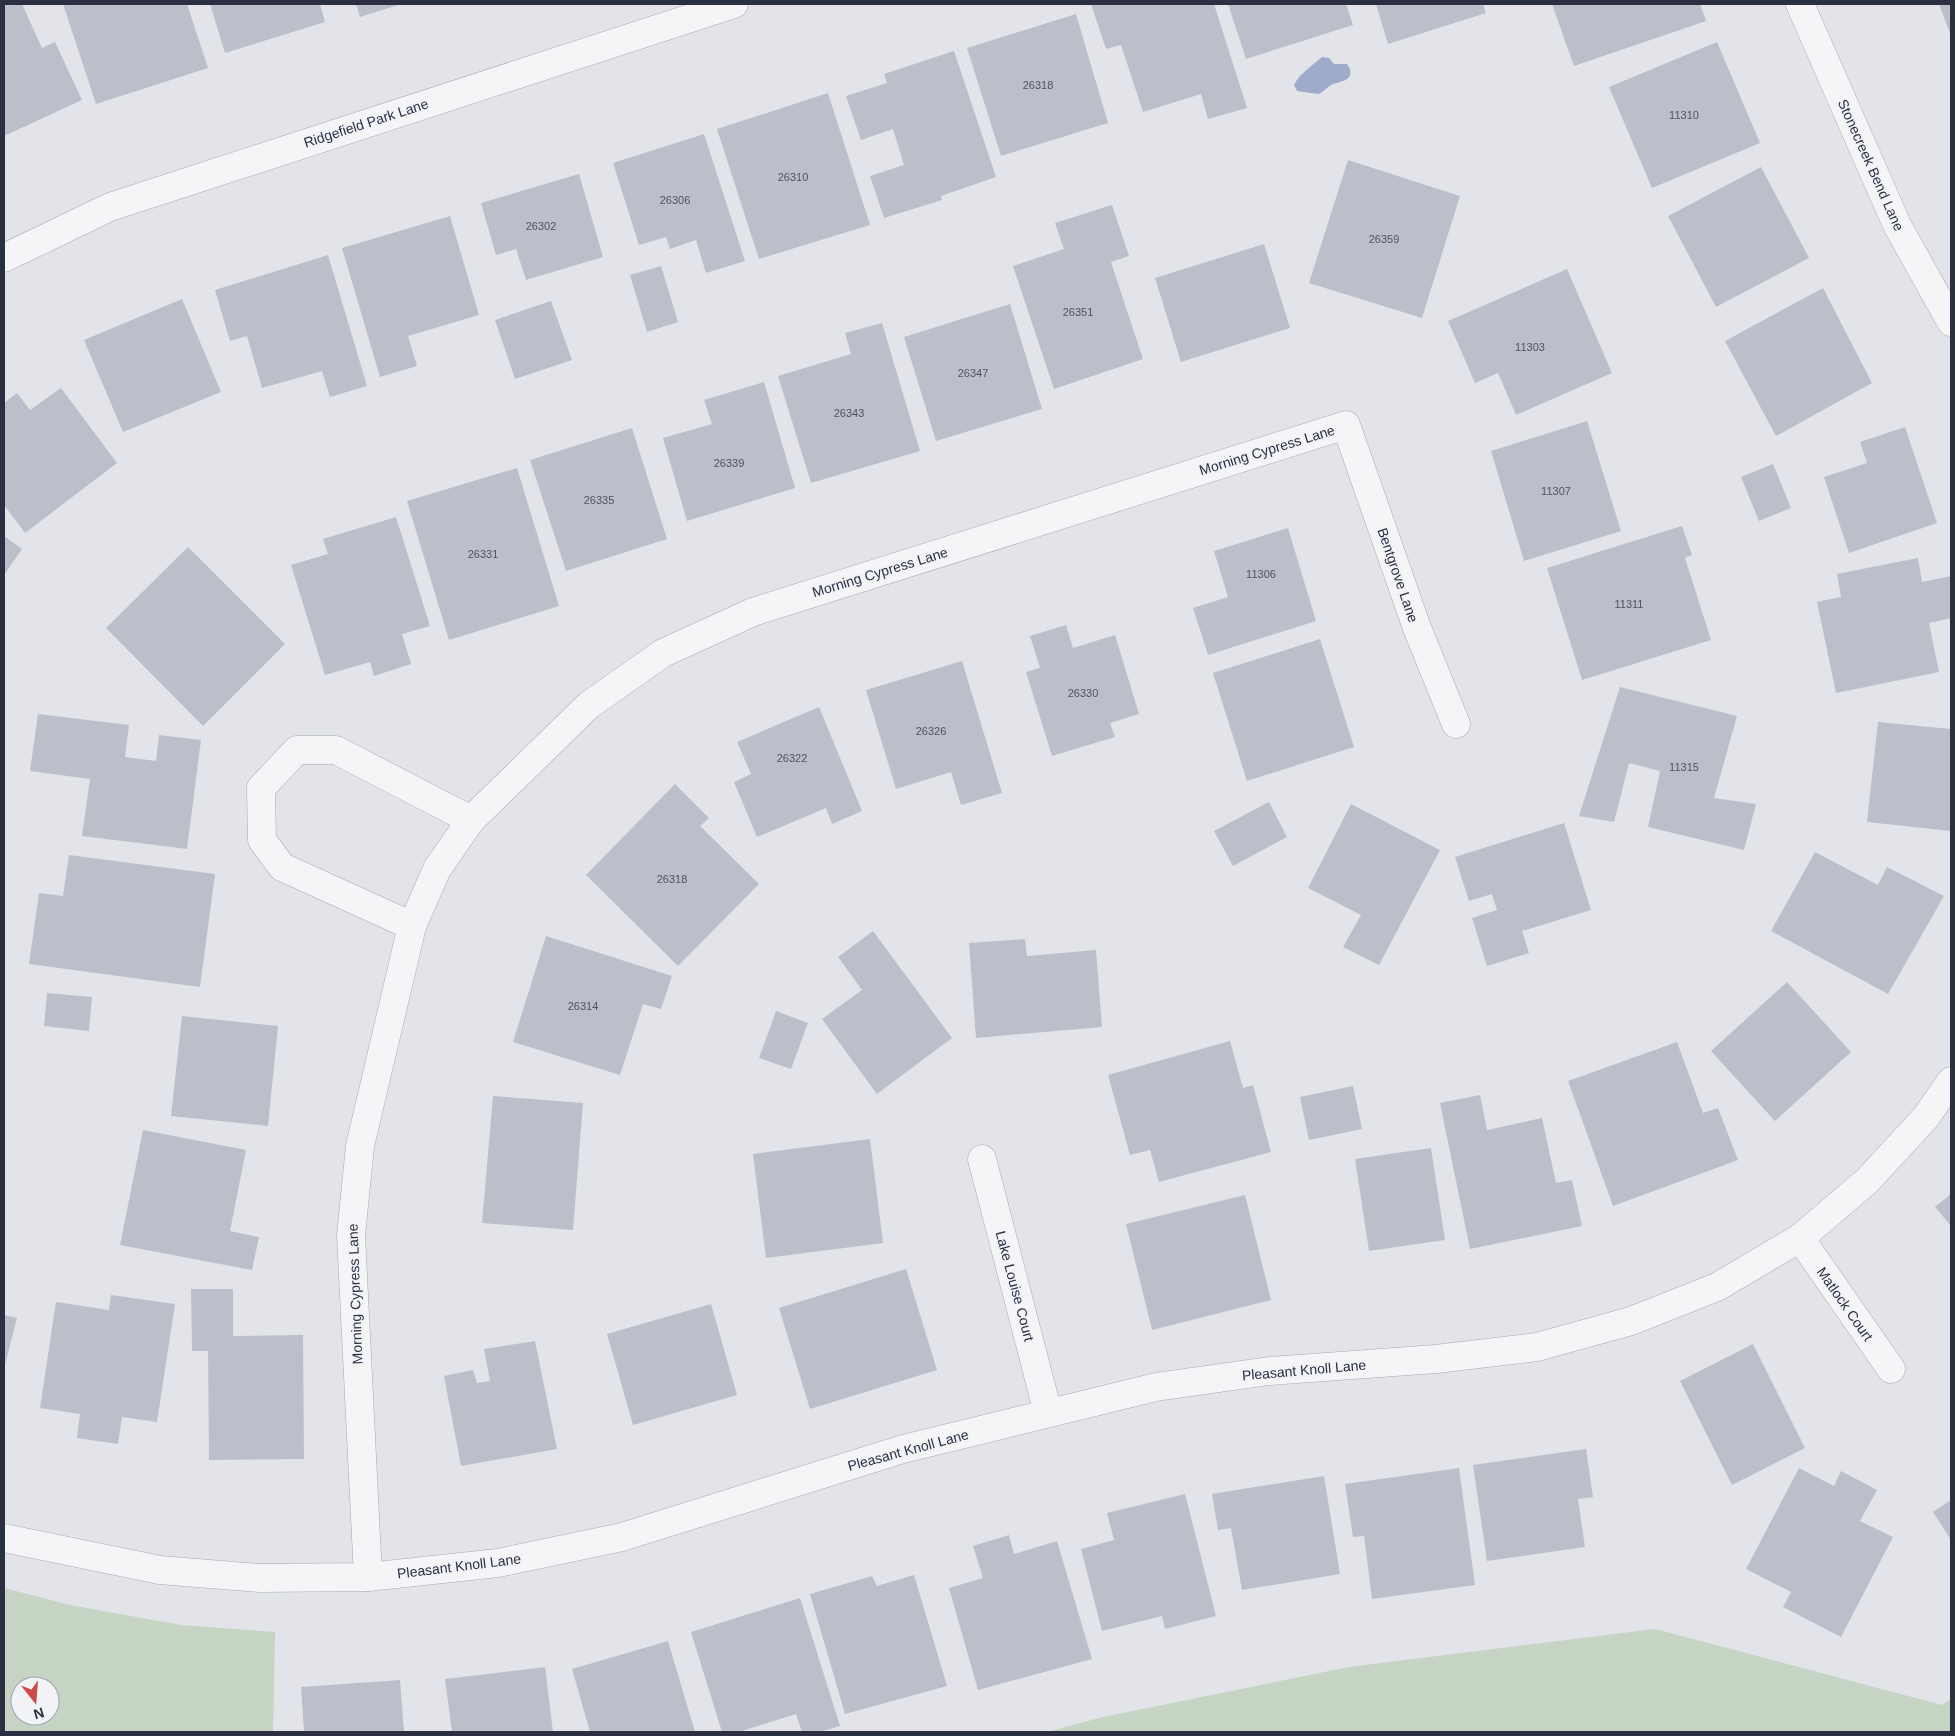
<svg xmlns="http://www.w3.org/2000/svg" width="1955" height="1736" viewBox="0 0 1955 1736" font-family="Arial,sans-serif">
  <style>
    .green { fill: #c5d4c3; fill-rule: evenodd }
    .water { fill: #9eacc9 }
    .building { fill: #bcbfca }
    .lines { fill: none; stroke-linecap: round; stroke-linejoin: round }
    .minor-casing { stroke: #a7aab4; stroke-width: 29 }
    .minor { stroke: #f5f5f8; stroke-width: 28 }
    .labels { text-anchor: middle; dominant-baseline: central; stroke-width: 4; stroke-linejoin: round; paint-order: stroke }
    .number-label { font-size: 11px; fill: #4e5364 }
    .street-label { font-size: 14px; fill: #2a2f42; stroke: #f2f3f7 }
  </style>
  <rect width="100%" height="100%" fill="#e2e4ea"/>
  <g class="green">
    <path d="M4,1588L70,1605L181,1625L275,1632L273,1732H4ZM20,1686H50V1716H20Z"/>
    <path d="M1655,1629L1942,1705L1951,1699V1732H1047L1103,1717L1349,1667Z"/>
  </g>
  <path class="water" d="M1322,57L1329,58L1334,64H1347L1350,69C1353,82 1339,81 1331,85C1326,88 1324,92 1318,94L1297,91L1294,85C1299,74 1313,65 1322,57Z"/>
  <g class="building">
    <path d="M4,4H22L42,48L55,42L82,100L4,136Z"/>
    <path d="M63,4H187L208,68L96,104Z"/>
    <path d="M210,4H320L325,22L225,53Z"/>
    <path d="M356,4H401L360,17Z"/>
    <path d="M1091,4H1214L1247,108L1208,119L1201,94L1143,112L1121,45L1106,49Z"/>
    <path d="M1228,4H1346L1353,25L1246,59Z"/>
    <path d="M1376,4H1483L1486,13L1388,44Z"/>
    <path d="M1552,4H1700L1706,21L1574,66Z"/>
    <path d="M1939,4H1951V36Z"/>
    <path d="M1076,14L1108,123L1001,156L967,48Z"/>
    <path d="M1717,42L1760,143L1652,188L1609,87Z"/>
    <path d="M954,51L996,177L941,196L942,200L884,218L870,176L904,165L893,129L861,140L846,96L887,83L884,74Z"/>
    <path d="M828,93L870,225L759,259L717,129Z"/>
    <path d="M704,134L745,261L706,273L696,240L670,249L666,237L639,245L613,163Z"/>
    <path d="M1348,160L1460,196L1422,318L1309,283Z"/>
    <path d="M1761,167L1809,258L1716,307L1668,216Z"/>
    <path d="M579,174L603,257L526,280L516,249L496,255L481,203Z"/>
    <path d="M1112,205L1129,256L1111,262L1143,359L1054,389L1013,266L1064,249L1055,223Z"/>
    <path d="M450,216L479,315L408,336L417,366L380,377L342,248Z"/>
    <path d="M1264,244L1290,328L1181,362L1155,278Z"/>
    <path d="M328,255L367,386L330,397L322,371L262,388L247,336L230,341L215,290Z"/>
    <path d="M661,266L678,322L647,332L630,275Z"/>
    <path d="M1567,269L1612,373L1516,415L1498,373L1475,383L1448,321Z"/>
    <path d="M1823,288L1872,383L1776,436L1725,341Z"/>
    <path d="M182,299L221,392L123,432L84,340Z"/>
    <path d="M551,301L572,360L515,379L495,320Z"/>
    <path d="M1010,304L1042,409L936,441L904,337Z"/>
    <path d="M882,323L920,451L811,483L778,376L851,354L845,333Z"/>
    <path d="M764,382L795,488L687,521L663,438L712,424L704,400Z"/>
    <path d="M61,388L117,463L25,533L4,505V403L17,393L30,410Z"/>
    <path d="M1587,421L1621,531L1524,561L1491,451Z"/>
    <path d="M1905,427L1937,523L1849,553L1824,477L1867,463L1860,442Z"/>
    <path d="M632,428L667,539L566,571L530,460Z"/>
    <path d="M1773,464L1791,508L1759,521L1741,477Z"/>
    <path d="M517,468L559,606L449,640L407,501Z"/>
    <path d="M396,517L430,626L402,634L411,664L374,676L370,662L325,675L291,565L328,554L323,539Z"/>
    <path d="M1682,526L1692,555L1685,558L1711,640L1582,680L1547,568Z"/>
    <path d="M1288,528L1316,621L1208,655L1193,608L1228,597L1214,551Z"/>
    <path d="M4,536L22,549L4,575Z"/>
    <path d="M188,547L285,644L203,726L106,628Z"/>
    <path d="M1918,558L1922,582L1951,576V618L1929,623L1939,672L1836,693L1817,602L1841,597L1837,574Z"/>
    <path d="M1066,625L1073,648L1115,635L1139,714L1110,723L1115,737L1052,756L1026,672L1040,668L1030,636Z"/>
    <path d="M1320,639L1354,747L1247,781L1213,673Z"/>
    <path d="M962,661L1002,793L961,805L951,772L896,789L866,690Z"/>
    <path d="M1620,687L1737,716L1714,798L1756,804L1744,850L1648,827L1660,771L1629,763L1614,822L1579,816Z"/>
    <path d="M819,707L862,811L832,824L826,808L757,837L734,782L751,774L737,742Z"/>
    <path d="M38,714L129,725L125,757L156,761L159,735L201,740L187,849L82,836L90,779L30,771Z"/>
    <path d="M1878,722L1951,729V831L1867,822Z"/>
    <path d="M675,784L709,818L700,826L759,884L678,966L586,875Z"/>
    <path d="M1269,802L1287,837L1233,866L1214,831Z"/>
    <path d="M1351,804L1440,850L1379,965L1343,947L1361,915L1308,888Z"/>
    <path d="M1564,823L1591,910L1522,931L1529,953L1487,966L1472,918L1497,910L1492,894L1469,901L1455,857Z"/>
    <path d="M1815,852L1878,885L1887,867L1944,896L1888,994L1771,931Z"/>
    <path d="M69,855L215,874L200,987L29,964L39,893L63,896Z"/>
    <path d="M873,931L952,1038L877,1094L822,1019L862,990L838,957Z"/>
    <path d="M546,936L672,976L661,1009L643,1004L620,1075L513,1042Z"/>
    <path d="M1025,939L1027,956L1096,950L1102,1027L976,1038L969,943Z"/>
    <path d="M1787,982L1851,1052L1775,1121L1711,1051Z"/>
    <path d="M47,993L92,997L89,1031L44,1026Z"/>
    <path d="M776,1011L808,1023L791,1069L759,1058Z"/>
    <path d="M182,1016L278,1026L268,1126L171,1116Z"/>
    <path d="M1230,1041L1243,1088L1253,1085L1271,1152L1159,1182L1150,1150L1130,1155L1108,1075Z"/>
    <path d="M1677,1042L1703,1113L1718,1108L1738,1160L1613,1206L1568,1081Z"/>
    <path d="M1353,1086L1362,1129L1309,1140L1300,1097Z"/>
    <path d="M1480,1095L1487,1130L1542,1118L1556,1183L1572,1180L1582,1226L1470,1249L1440,1103Z"/>
    <path d="M493,1096L583,1103L573,1230L482,1223Z"/>
    <path d="M143,1130L246,1150L230,1231L259,1237L252,1270L120,1245Z"/>
    <path d="M870,1139L883,1243L766,1258L753,1154Z"/>
    <path d="M1431,1148L1445,1240L1369,1251L1355,1159Z"/>
    <path d="M1951,1194V1226L1935,1207Z"/>
    <path d="M1245,1195L1271,1300L1152,1330L1126,1224Z"/>
    <path d="M906,1269L937,1370L810,1409L779,1308Z"/>
    <path d="M191,1289H233V1336L303,1335L304,1459L209,1460L208,1351H192Z"/>
    <path d="M111,1295L175,1304L157,1422L122,1417L118,1444L77,1438L80,1414L40,1408L56,1302L109,1310Z"/>
    <path d="M711,1304L737,1395L633,1425L607,1334Z"/>
    <path d="M4,1315L17,1318L4,1369Z"/>
    <path d="M535,1341L557,1449L461,1466L444,1376L473,1370L477,1383L490,1381L484,1349Z"/>
    <path d="M1753,1344L1805,1448L1732,1485L1680,1381Z"/>
    <path d="M1586,1449L1593,1497L1578,1499L1585,1547L1487,1561L1473,1465Z"/>
    <path d="M1459,1468L1475,1585L1372,1599L1364,1536L1353,1537L1345,1484Z"/>
    <path d="M1799,1468L1834,1486L1841,1471L1877,1490L1860,1521L1893,1537L1841,1637L1783,1607L1791,1592L1746,1569Z"/>
    <path d="M1324,1476L1340,1574L1242,1590L1231,1528L1218,1530L1212,1494Z"/>
    <path d="M1185,1494L1216,1616L1165,1629L1162,1616L1102,1631L1081,1549L1114,1540L1107,1513Z"/>
    <path d="M1951,1500V1540L1933,1512Z"/>
    <path d="M1009,1535L1014,1554L1057,1541L1092,1659L978,1690L949,1588L983,1578L973,1546Z"/>
    <path d="M914,1575L947,1686L845,1714L810,1594L872,1576L877,1586Z"/>
    <path d="M800,1598L840,1726L820,1732H802L796,1714L739,1732H722L691,1632Z"/>
    <path d="M668,1641L695,1732H590L572,1669Z"/>
    <path d="M545,1667L553,1732H452L445,1679Z"/>
    <path d="M400,1680L404,1732H304L301,1687Z"/>
  </g>
  <g class="lines">
    <defs>
      <g id="minor">
        <path d="M1800,4L1897,225L1951,322"/>
        <path d="M4,258L110,207L734,4"/>
        <path d="M412,926L282,867L262,840L261,788L297,750H336L471,820"/>
        <path d="M982,1159L1048,1413"/>
        <path d="M1800,1238L1891,1369"/>
        <path d="M4,1538L160,1570L260,1578L368,1577L498,1563L622,1537L903,1449L1156,1387L1269,1371L1436,1359L1537,1347L1631,1321L1717,1287L1800,1238L1867,1181L1926,1117L1951,1081"/>
        <path d="M368,1577L351,1235L360,1146L412,926L437,869L471,820L589,705L663,653L753,612L1346,425L1417,628L1456,724"/>
      </g>
    </defs>
    <use href="#minor" class="minor-casing"/>
    <use href="#minor" class="minor"/>
  </g>
  <g class="labels">
    <g class="number-label">
      <text x="1038" y="85">26318</text>
      <text x="1684" y="115">11310</text>
      <text x="793" y="177">26310</text>
      <text x="675" y="200">26306</text>
      <text x="541" y="226">26302</text>
      <text x="1384" y="239">26359</text>
      <text x="1078" y="312">26351</text>
      <text x="1530" y="347">11303</text>
      <text x="973" y="373">26347</text>
      <text x="849" y="413">26343</text>
      <text x="729" y="463">26339</text>
      <text x="1556" y="491">11307</text>
      <text x="599" y="500">26335</text>
      <text x="483" y="554">26331</text>
      <text x="1261" y="574">11306</text>
      <text x="1629" y="604">11311</text>
      <text x="1083" y="693">26330</text>
      <text x="931" y="731">26326</text>
      <text x="792" y="758">26322</text>
      <text x="1684" y="767">11315</text>
      <text x="672" y="879">26318</text>
      <text x="583" y="1006">26314</text>
    </g>
    <g class="street-label">
      <text transform="translate(366 123) rotate(-18)">Ridgefield Park Lane</text>
      <text transform="translate(1871 165) rotate(66)">Stonecreek Bend Lane</text>
      <text transform="translate(1267 450) rotate(-17)">Morning Cypress Lane</text>
      <text transform="translate(880 572) rotate(-17)">Morning Cypress Lane</text>
      <text transform="translate(1398 575) rotate(71)">Bentgrove Lane</text>
      <text transform="translate(1015 1286) rotate(75)">Lake Louise Court</text>
      <text transform="translate(355 1294) rotate(-92)">Morning Cypress Lane</text>
      <text transform="translate(1845 1304) rotate(55)">Matlock Court</text>
      <text transform="translate(1304 1370) rotate(-5)">Pleasant Knoll Lane</text>
      <text transform="translate(908 1450) rotate(-15)">Pleasant Knoll Lane</text>
      <text transform="translate(459 1566) rotate(-7)">Pleasant Knoll Lane</text>
    </g>
  </g>
  <rect width="1955" height="1736" fill="none" stroke="#2a2f42" stroke-width="10"/>
  <g transform="translate(35 1701) rotate(163)"><circle r="24" fill="#f2f3f7" stroke="#a2a5af"/>
  <path d="M0-4L9 19L0 12L-9 19Z" fill="#cc4b4a"/>
  <text y="-8" font-size="14" font-weight="bold" text-anchor="middle" fill="#2a2f42">N</text>
  </g>
</svg>
